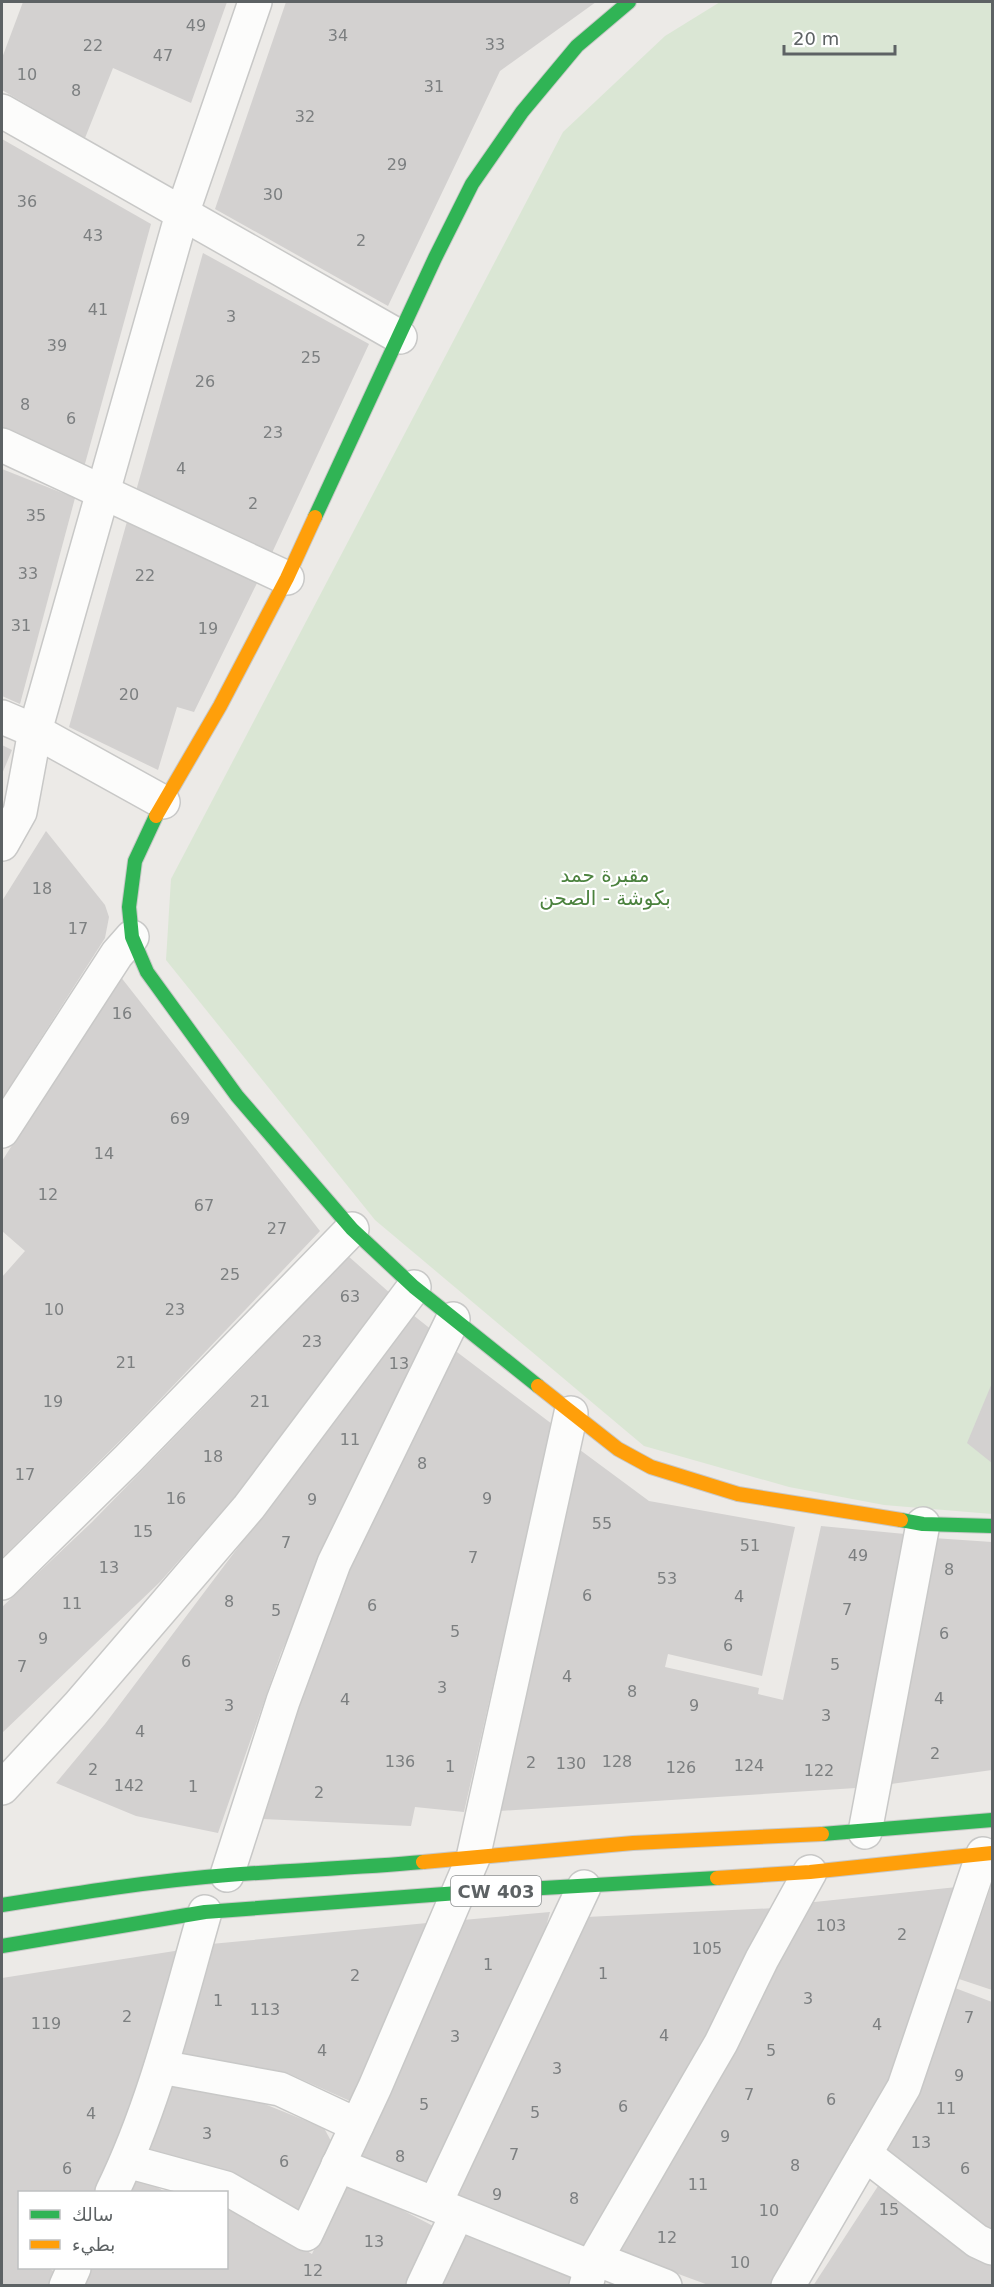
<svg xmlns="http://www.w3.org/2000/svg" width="994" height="2287" viewBox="0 0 994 2287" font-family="'DejaVu Sans',Cairo,sans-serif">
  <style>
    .green { fill: #dae6d4 }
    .building { fill: #d3d1d0 }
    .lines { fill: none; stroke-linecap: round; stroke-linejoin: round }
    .street-casing { stroke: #c8c8c7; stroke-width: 36 }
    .fast-casing { stroke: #c8c8c7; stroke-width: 16 }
    .slow-casing { stroke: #c8c8c7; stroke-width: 16 }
    .street { stroke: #fcfcfb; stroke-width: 33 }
    .fast { stroke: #30b455; stroke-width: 14 }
    .slow { stroke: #ff9f0a; stroke-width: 14 }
    .labels { text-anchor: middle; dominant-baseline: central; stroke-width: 4.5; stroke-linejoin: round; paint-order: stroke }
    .number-label { font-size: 16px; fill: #7c7f80 }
    .shield { fill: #fff; stroke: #8e9192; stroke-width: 1.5 }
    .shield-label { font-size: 18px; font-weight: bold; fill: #5d6264 }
    .park-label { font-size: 20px; fill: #4b823e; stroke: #fff }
  </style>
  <rect width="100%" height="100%" fill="#eceae7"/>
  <path class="green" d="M720,2H992V1514L884,1505L789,1487L644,1446L375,1220L166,960L171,879L563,132L665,36Z"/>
  <g class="building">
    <path d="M23,2H227L191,103L113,68L85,138L2,90V58Z"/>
    <path d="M286,2H596L500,71L388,306L215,209Z"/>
    <path d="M2,139L151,224L83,471L2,429Z"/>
    <path d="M203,253L369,344L271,555L136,491Z"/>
    <path d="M2,469L75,498L20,704L2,696Z"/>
    <path d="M128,518L258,581L194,712L177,707L158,770L69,727Z"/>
    <path d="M2,745L12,750L2,774Z"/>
    <path d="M46,831L105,905L109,917L105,938L2,1099V901Z"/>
    <path d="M120,976L320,1231L133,1428L2,1558V1277L25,1251L2,1231V1161Z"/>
    <path d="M347,1255L391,1294L264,1463L198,1539L160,1582L2,1733V1607L92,1522L262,1347Z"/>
    <path d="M413,1315L437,1334L333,1536L281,1653L218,1833L136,1816L56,1783L105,1724Z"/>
    <path d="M453,1349L552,1424L464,1812L415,1807L411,1826L263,1819L346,1560Z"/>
    <path d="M992,1383V1463L967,1443Z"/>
    <path d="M576,1447L649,1501L795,1527L762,1676L668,1654L665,1667L759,1688L758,1694L783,1700L821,1526L905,1534L856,1788L500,1811Z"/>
    <path d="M933,1538L992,1542V1770L891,1784Z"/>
    <path d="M992,1883V1990L959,1979Z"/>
    <path d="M957,1887L890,2076L846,2158L770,2286H711L616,2251L706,2101L805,1903Z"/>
    <path d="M776,1908L717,2025L585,2254L456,2198L586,1917Z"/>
    <path d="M550,1912L542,1942L425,2187L358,2159L463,1920Z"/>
    <path d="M427,1923L350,2101L285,2072L180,2055L211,1944Z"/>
    <path d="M181,1950L142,2081L115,2152L95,2192H20V2268H52L50,2269L55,2272L48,2286H2V1978Z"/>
    <path d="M955,1988L992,2002V2235L880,2157L917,2097Z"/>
    <path d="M172,2082L245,2096L324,2128L331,2141L298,2211L144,2159Z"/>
    <path d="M137,2175L165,2192H128Z"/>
    <path d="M346,2181L437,2228L409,2286H81L90,2268H226V2204L312,2254Z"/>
    <path d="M880,2183L992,2261V2286H813Z"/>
    <path d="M466,2228L578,2272L572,2286H437Z"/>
  </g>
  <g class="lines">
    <defs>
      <g id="street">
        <path d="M2,111L400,337"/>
        <path d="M2,445L287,578"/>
        <path d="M2,717L35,731L163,802"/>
        <path d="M2,844L20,812L35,731L182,214L255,2"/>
        <path d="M2,1131L117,954L132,937"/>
        <path d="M2,1583L128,1459L352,1229"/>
        <path d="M2,1788L79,1705L249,1507L414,1287"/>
        <path d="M865,1832L923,1524"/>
        <path d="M227,1875L283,1701L334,1563L453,1319"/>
        <path d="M161,2067L280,2089L357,2125"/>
        <path d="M865,2154L977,2241L992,2248"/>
        <path d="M127,2161L226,2188L306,2234L375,2087L473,1858L571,1413"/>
        <path d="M338,2165L591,2267"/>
        <path d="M112,2192C155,2104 178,2006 205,1912"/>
        <path d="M435,2204L584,1887"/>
        <path d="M596,2259L665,2286"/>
        <path d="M66,2286L74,2268"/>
        <path d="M423,2286L457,2214"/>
        <path d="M586,2286L591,2267L721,2043L762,1959L810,1872"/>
        <path d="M788,2286L904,2087L983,1854"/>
      </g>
      <g id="fast">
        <path d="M315,517L435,258L472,184L522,112L577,46L629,2"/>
        <path d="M156,816L135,861L129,907L132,937L147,972L237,1096L352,1229L414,1287L538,1386"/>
        <path d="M901,1520L923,1524L992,1526"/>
        <path d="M822,1834L992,1820"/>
        <path d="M2,1905C77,1893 152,1881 228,1875C293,1870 358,1868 423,1862"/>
        <path d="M2,1946L205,1912L458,1893L717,1878"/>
      </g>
      <g id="slow">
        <path d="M156,816L220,706L287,578L315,517"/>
        <path d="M538,1386L618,1449L651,1467L738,1494L901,1520"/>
        <path d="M423,1862L633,1843L822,1834"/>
        <path d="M717,1878L810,1872L992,1853"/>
      </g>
    </defs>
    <use href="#street" class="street-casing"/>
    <use href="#fast" class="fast-casing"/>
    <use href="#slow" class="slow-casing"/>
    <use href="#street" class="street"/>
    <use href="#fast" class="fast"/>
    <use href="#slow" class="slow"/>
  </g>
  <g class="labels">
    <g class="number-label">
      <text x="196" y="25">49</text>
      <text x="338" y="35">34</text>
      <text x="495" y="44">33</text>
      <text x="93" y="45">22</text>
      <text x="163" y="55">47</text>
      <text x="27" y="74">10</text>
      <text x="434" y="86">31</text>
      <text x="76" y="90">8</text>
      <text x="305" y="116">32</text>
      <text x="397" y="164">29</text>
      <text x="273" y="194">30</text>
      <text x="27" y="201">36</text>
      <text x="93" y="235">43</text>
      <text x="361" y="240">2</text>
      <text x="98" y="309">41</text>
      <text x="231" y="316">3</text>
      <text x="57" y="345">39</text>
      <text x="311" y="357">25</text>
      <text x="205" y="381">26</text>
      <text x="25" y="404">8</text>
      <text x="71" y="418">6</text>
      <text x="273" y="432">23</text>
      <text x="181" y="468">4</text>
      <text x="253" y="503">2</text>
      <text x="36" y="515">35</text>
      <text x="28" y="573">33</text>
      <text x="145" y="575">22</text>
      <text x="21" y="625">31</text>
      <text x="208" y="628">19</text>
      <text x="129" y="694">20</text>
      <text x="42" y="888">18</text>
      <text x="78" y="928">17</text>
      <text x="122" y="1013">16</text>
      <text x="180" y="1118">69</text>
      <text x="104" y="1153">14</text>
      <text x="48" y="1194">12</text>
      <text x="204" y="1205">67</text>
      <text x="277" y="1228">27</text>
      <text x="230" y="1274">25</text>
      <text x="350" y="1296">63</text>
      <text x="54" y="1309">10</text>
      <text x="175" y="1309">23</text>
      <text x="312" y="1341">23</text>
      <text x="126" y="1362">21</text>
      <text x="399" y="1363">13</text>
      <text x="53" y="1401">19</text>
      <text x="260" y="1401">21</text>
      <text x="350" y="1439">11</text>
      <text x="213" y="1456">18</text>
      <text x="422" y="1463">8</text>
      <text x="25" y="1474">17</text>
      <text x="176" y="1498">16</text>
      <text x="487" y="1498">9</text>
      <text x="312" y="1499">9</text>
      <text x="602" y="1523">55</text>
      <text x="143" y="1531">15</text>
      <text x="286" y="1542">7</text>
      <text x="750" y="1545">51</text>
      <text x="858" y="1555">49</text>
      <text x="473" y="1557">7</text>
      <text x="109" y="1567">13</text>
      <text x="949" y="1569">8</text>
      <text x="667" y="1578">53</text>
      <text x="587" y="1595">6</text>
      <text x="739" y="1596">4</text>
      <text x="229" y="1601">8</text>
      <text x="72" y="1603">11</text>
      <text x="372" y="1605">6</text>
      <text x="847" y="1609">7</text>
      <text x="276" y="1610">5</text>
      <text x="455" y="1631">5</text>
      <text x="944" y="1633">6</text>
      <text x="43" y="1638">9</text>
      <text x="728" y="1645">6</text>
      <text x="186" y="1661">6</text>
      <text x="835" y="1664">5</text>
      <text x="22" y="1666">7</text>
      <text x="567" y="1676">4</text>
      <text x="442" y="1687">3</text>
      <text x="632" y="1691">8</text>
      <text x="939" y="1698">4</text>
      <text x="345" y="1699">4</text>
      <text x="229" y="1705">3</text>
      <text x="694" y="1705">9</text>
      <text x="826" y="1715">3</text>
      <text x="140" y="1731">4</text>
      <text x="935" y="1753">2</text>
      <text x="400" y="1761">136</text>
      <text x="617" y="1761">128</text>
      <text x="531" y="1762">2</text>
      <text x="571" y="1763">130</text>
      <text x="749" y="1765">124</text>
      <text x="450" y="1766">1</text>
      <text x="681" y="1767">126</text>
      <text x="93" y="1769">2</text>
      <text x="819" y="1770">122</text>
      <text x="129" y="1785">142</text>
      <text x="193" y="1786">1</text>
      <text x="319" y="1792">2</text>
      <text x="831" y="1925">103</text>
      <text x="902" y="1934">2</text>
      <text x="707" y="1948">105</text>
      <text x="488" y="1964">1</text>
      <text x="603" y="1973">1</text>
      <text x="355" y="1975">2</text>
      <text x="808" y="1998">3</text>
      <text x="218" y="2000">1</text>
      <text x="265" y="2009">113</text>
      <text x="127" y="2016">2</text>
      <text x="969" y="2017">7</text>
      <text x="46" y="2023">119</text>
      <text x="877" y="2024">4</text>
      <text x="664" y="2035">4</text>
      <text x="455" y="2036">3</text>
      <text x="322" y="2050">4</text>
      <text x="771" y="2050">5</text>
      <text x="557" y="2068">3</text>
      <text x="959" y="2075">9</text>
      <text x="749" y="2094">7</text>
      <text x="831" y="2099">6</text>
      <text x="424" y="2104">5</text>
      <text x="623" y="2106">6</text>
      <text x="946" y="2108">11</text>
      <text x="535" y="2112">5</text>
      <text x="91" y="2113">4</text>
      <text x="207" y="2133">3</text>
      <text x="725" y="2136">9</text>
      <text x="921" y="2142">13</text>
      <text x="514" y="2154">7</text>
      <text x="400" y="2156">8</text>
      <text x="284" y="2161">6</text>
      <text x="795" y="2165">8</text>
      <text x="67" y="2168">6</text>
      <text x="965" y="2168">6</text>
      <text x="698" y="2184">11</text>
      <text x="497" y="2194">9</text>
      <text x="574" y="2198">8</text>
      <text x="889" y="2209">15</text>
      <text x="769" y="2210">10</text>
      <text x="667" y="2237">12</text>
      <text x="374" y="2241">13</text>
      <text x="740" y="2262">10</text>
      <text x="313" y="2270">12</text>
    </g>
    <rect class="shield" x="451" y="1876" width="90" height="30" rx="4.5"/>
    <g class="shield-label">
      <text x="496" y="1891">CW 403</text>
    </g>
    <g class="park-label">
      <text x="605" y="875">مقبرة حمد<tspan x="605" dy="23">بكوشة - الصحن</tspan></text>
    </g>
  </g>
  <rect width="994" height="2287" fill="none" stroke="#5d6264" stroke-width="6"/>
  <rect x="18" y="2191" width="210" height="78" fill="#ffffff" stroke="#bec0c1" stroke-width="1.5"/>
  <rect x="30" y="2210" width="30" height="9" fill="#30b455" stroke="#bec0c1" stroke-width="1.5"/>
  <text x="72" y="2221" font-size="18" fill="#5d6264">سالك</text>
  <rect x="30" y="2240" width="30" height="9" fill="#ff9f0a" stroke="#bec0c1" stroke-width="1.5"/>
  <text x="72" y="2251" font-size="18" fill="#5d6264">بطيء</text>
  <path d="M784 45v9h111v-9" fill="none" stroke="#5d6264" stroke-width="3"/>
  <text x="793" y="45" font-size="18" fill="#5d6264" stroke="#ffffff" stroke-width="4.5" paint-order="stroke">20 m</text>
</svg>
